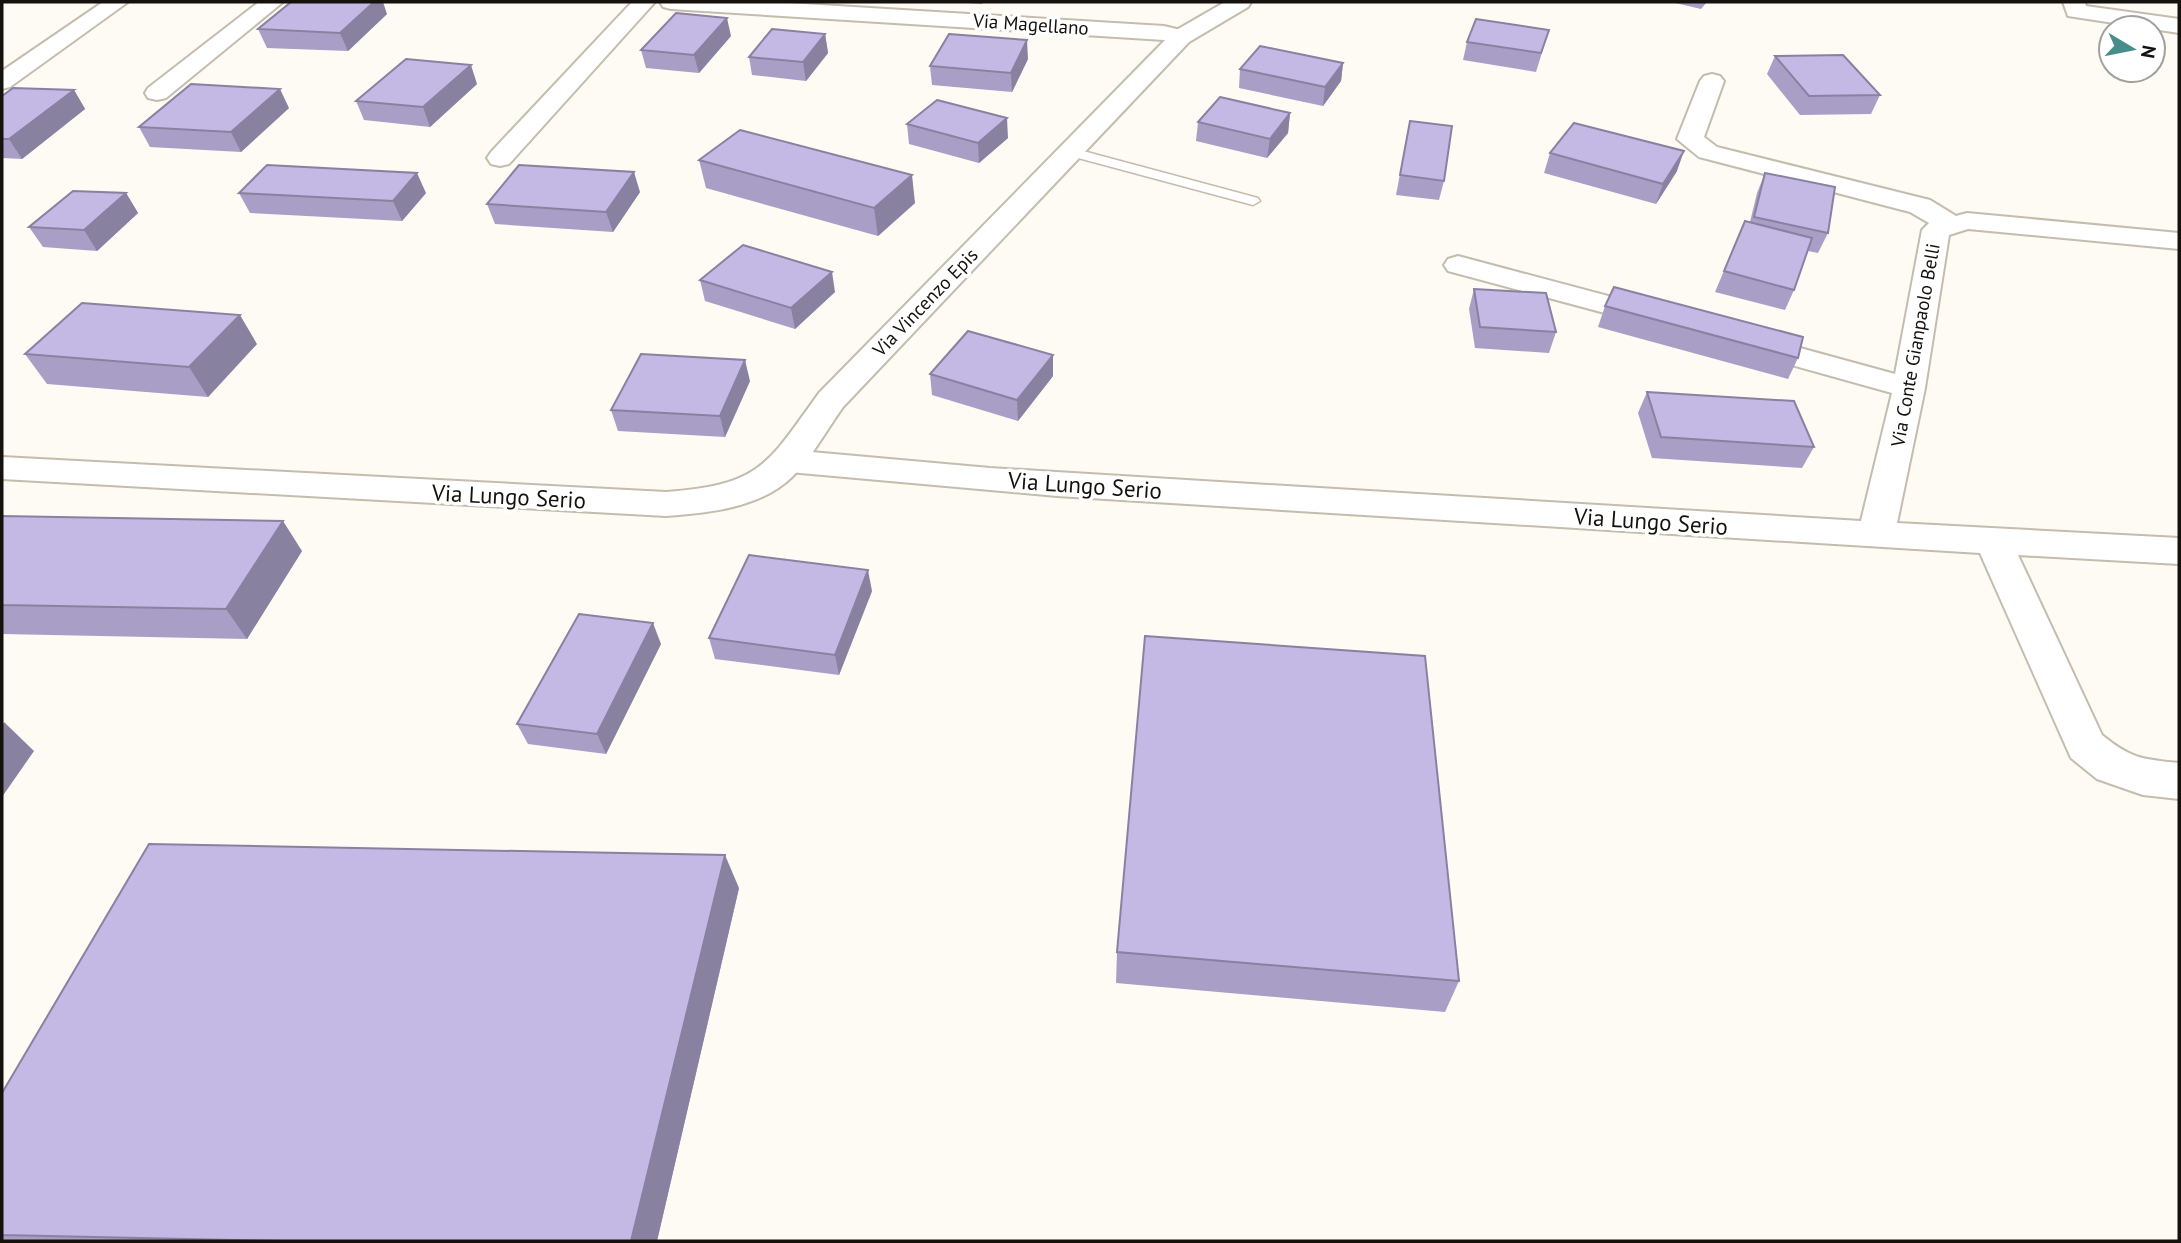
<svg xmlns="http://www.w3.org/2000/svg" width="2181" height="1243" viewBox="0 0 2181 1243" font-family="'PT Sans',sans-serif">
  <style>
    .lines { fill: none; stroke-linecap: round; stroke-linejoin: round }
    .lane-casing { stroke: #c4bcad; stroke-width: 3 }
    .street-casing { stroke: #c4bcad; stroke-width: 4 }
    .secondary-casing { stroke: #c4bcad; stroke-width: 4 }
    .lane { fill: #fff; fill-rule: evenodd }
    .street { fill: #fff; fill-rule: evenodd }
    .secondary { fill: #fff; fill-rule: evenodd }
    .wall { fill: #a99ec5 }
    .shaded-wall { fill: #8981a0 }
    .building { fill: #c4b8e5; stroke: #8981a0; stroke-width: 2 }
    .labels { text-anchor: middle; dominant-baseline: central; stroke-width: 7; stroke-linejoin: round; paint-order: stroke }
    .far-street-label { font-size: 19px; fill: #15120d; stroke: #fff }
    .street-label { font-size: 23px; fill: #15120d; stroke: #fff }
  </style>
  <rect width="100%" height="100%" fill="#fefbf4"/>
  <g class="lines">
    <defs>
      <path id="lane" d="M1072,148L1258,198L1260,201L1253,205L1067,155L1065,152Z"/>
      <g id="street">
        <path d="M103,2H128L10,87L2,89V71Z"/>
        <path d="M259,2H283L166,98L157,100L148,98L145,93L148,88Z"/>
        <path d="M632,2H655L509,164L500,166L491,164L487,158L491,152Z"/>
        <path d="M660,2H772L1164,26L1189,32L1192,37L1189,42L1181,44L1164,40L671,9L663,7Z"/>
        <path d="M2063,2H2085L2086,6L2179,19V33L2068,16Z"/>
        <path d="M1712,74L1720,76L1724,81L1704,137L1717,147L1930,200L1956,216L1967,213L2179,233V249L1968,229L1949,235L1925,388L1897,523L2179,538V564L2018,555L2102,735C2132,759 2141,759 2179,763V799L2143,795L2097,779L2071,758L1980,553L1057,496L789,472L777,469L772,461L777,453L789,450L990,468L1861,521L1892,393L1738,350L1733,343L1738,336L1749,334L1895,374L1922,230L1929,223L1910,212L1699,157L1677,139L1700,81L1704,76Z"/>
        <path d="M1458,256L1668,312L1672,318L1668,324L1657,327L1448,271L1444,265L1448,259Z"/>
      </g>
      <path id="secondary" d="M1225,2H1251L1248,7L1189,42L843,407C826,431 812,457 792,477C760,508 708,513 666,516L2,479V457L666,492C761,485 767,465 819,393L1173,32Z"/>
    </defs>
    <use href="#lane" class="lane-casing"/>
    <use href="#street" class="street-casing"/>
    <use href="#secondary" class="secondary-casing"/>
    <use href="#lane" class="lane"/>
    <use href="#street" class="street"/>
    <use href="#secondary" class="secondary"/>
  </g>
  <g class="wall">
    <path d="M953,2H983L982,4Z"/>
    <path d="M1671,2H1707L1701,9Z"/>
    <path d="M387,14L348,51L267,48L258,29Z"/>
    <path d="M1549,30L1536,72L1463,60L1467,42Z"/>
    <path d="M825,34L828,53L806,81L752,75L749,57Z"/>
    <path d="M731,36L699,73L646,68L641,50Z"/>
    <path d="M1775,56L1880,95L1871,114L1800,115L1767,74Z"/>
    <path d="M1028,59L1012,92L932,85L930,66Z"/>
    <path d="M1343,63L1341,81L1323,106L1239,88L1240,69Z"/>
    <path d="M477,84L430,127L364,120L356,101Z"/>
    <path d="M74,90L85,109L22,159L2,158V96Z"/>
    <path d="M289,108L241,152L150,147L139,127Z"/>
    <path d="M1290,113L1288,133L1267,158L1196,141L1198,122Z"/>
    <path d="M1410,121L1444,181L1439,200L1396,195Z"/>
    <path d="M907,124L1008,138L979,163L909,144Z"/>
    <path d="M1550,153L1677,171L1656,204L1544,173Z"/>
    <path d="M699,160L915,203L878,236L706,188Z"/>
    <path d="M1765,173L1828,233L1818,253L1808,251L1794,290L1785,310L1715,292L1745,221L1750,222L1757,193Z"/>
    <path d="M640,192L613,232L495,224L487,204Z"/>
    <path d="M126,193L138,213L97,251L43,247L29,227Z"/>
    <path d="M239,193H426L402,221L250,213Z"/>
    <path d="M700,280L835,292L795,329L705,301Z"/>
    <path d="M1474,289L1556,332L1549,353L1475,348L1469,309Z"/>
    <path d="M1605,306L1798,358L1788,379L1598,327Z"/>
    <path d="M257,344L208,397L47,384L25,354Z"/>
    <path d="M1053,355V376L1018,421L932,395L930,374Z"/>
    <path d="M750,381L725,437L618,431L611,410Z"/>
    <path d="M1647,392L1814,447L1802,468L1652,458L1638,413Z"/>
    <path d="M2,516L302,551L247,639L2,634Z"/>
    <path d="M872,591L839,675L715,659L709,638Z"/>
    <path d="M661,644L606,754L528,744L517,724Z"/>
    <path d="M739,888L657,1241H2V1093Z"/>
    <path d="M1117,952L1459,981L1445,1012L1116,983Z"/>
  </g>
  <g class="shaded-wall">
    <path d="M374,2H383L387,14L348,51L340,33Z"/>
    <path d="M727,18L731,36L699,73L694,55Z"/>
    <path d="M825,34L828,53L806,81L803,62Z"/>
    <path d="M1027,40L1028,59L1012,92L1011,73Z"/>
    <path d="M1343,63L1341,81L1323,106L1325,87Z"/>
    <path d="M471,65L477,84L430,127L423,107Z"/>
    <path d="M280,89L289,108L241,152L231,132Z"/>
    <path d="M74,90L85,109L22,159L9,139Z"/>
    <path d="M1290,113L1288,133L1267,158L1270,139Z"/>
    <path d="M1007,118L1008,138L979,163L978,143Z"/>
    <path d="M1684,151L1677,171L1656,204L1663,184Z"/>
    <path d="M634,172L640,192L613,232L606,212Z"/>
    <path d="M417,173L426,193L402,221L393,201Z"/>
    <path d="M912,175L915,203L878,236L874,208Z"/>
    <path d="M126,193L138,213L97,251L84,230Z"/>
    <path d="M832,272L835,292L795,329L791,308Z"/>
    <path d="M240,315L257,344L208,397L189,367Z"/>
    <path d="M1053,355V376L1018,421L1017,400Z"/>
    <path d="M745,360L750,381L725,437L720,416Z"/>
    <path d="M283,521L302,551L247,639L226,609Z"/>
    <path d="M868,570L872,591L839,675L835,655Z"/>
    <path d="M653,623L661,644L606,754L597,734Z"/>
    <path d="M4,722L34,751L2,797V726Z"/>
    <path d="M725,855L739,888L657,1241H631Z"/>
  </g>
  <g class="building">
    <path d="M291,2H374L340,33L258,29Z"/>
    <path d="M676,13L727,18L694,55L641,50Z"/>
    <path d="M1476,19L1549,30L1541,53L1467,42Z"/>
    <path d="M772,29L825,34L803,62L749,57Z"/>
    <path d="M949,34L1027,40L1011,73L930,66Z"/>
    <path d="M1260,46L1343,63L1325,87L1240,69Z"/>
    <path d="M1843,55L1880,95L1809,96L1775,56Z"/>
    <path d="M406,59L471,65L423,107L356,101Z"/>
    <path d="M191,84L280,89L231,132L139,127Z"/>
    <path d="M13,88L74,90L9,139H2V96Z"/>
    <path d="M1220,97L1290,113L1270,139L1198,122Z"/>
    <path d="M937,100L1007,118L978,143L907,124Z"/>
    <path d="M1410,121L1452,126L1444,181L1400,175Z"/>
    <path d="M1574,123L1684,151L1663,184L1550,153Z"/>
    <path d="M740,130L912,175L874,208L699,160Z"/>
    <path d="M267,165L417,173L393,201L239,193Z"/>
    <path d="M519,165L634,172L606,212L487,204Z"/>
    <path d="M1765,173L1835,187L1828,233L1754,217Z"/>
    <path d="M73,191L126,193L84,230L29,227Z"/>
    <path d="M1745,221L1812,238L1794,290L1724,271Z"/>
    <path d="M743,245L832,272L791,308L700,280Z"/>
    <path d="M1614,287L1803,337L1798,358L1605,306Z"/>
    <path d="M1474,289L1546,293L1556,332L1480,327Z"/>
    <path d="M82,303L240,315L189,367L25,354Z"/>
    <path d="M968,331L1053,355L1017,400L930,374Z"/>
    <path d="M641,354L745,360L720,416L611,410Z"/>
    <path d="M1647,392L1794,401L1814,447L1661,437Z"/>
    <path d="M2,516L283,521L226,609L2,605Z"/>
    <path d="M749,555L868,570L835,655L709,638Z"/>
    <path d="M579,614L653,623L597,734L517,724Z"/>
    <path d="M1145,636L1425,656L1459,981L1117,952Z"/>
    <path d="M149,844L725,855L631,1241H283L2,1235V1093Z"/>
  </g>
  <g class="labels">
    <g class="far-street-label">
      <text transform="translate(1031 24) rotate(4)">Via Magellano</text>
      <text transform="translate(925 302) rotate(-46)">Via Vincenzo Epis</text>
      <text transform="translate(1915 345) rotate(-80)">Via Conte Gianpaolo Belli</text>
    </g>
    <g class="street-label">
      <text transform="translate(1085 485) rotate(4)">Via Lungo Serio</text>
      <text transform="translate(509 496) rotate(3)">Via Lungo Serio</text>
      <text transform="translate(1651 521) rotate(4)">Via Lungo Serio</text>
    </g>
  </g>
  <rect width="2181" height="1243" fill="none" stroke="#15120d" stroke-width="7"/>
  <g transform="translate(2132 49) rotate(100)"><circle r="33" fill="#ffffff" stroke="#a1a09e" stroke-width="2"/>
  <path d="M0-5L12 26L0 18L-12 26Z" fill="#468d8c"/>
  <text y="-10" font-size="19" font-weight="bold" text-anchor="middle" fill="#15120d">N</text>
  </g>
</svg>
